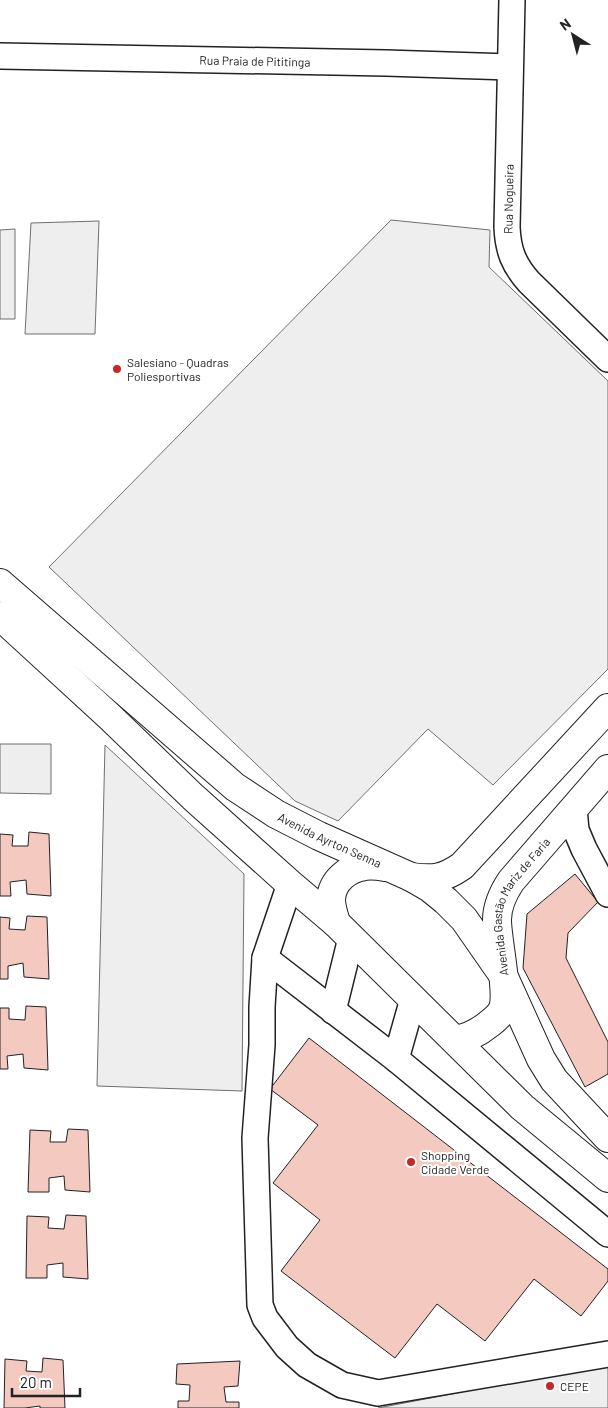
<svg xmlns="http://www.w3.org/2000/svg" width="608" height="1408" viewBox="0 0 608 1408" font-family="Barlow,sans-serif">
  <style>
    .green { fill: #eee; stroke: #6f6f6f }
    .building { fill: #f3c9c0; stroke: #222 }
    .lines { fill: none; stroke-linecap: round; stroke-linejoin: round }
    .minor-casing { stroke: #222; stroke-width: 28 }
    .major-casing { stroke: #222; stroke-width: 30 }
    .minor { stroke: #fff; stroke-width: 25 }
    .major { stroke: #fff; stroke-width: 28 }
    .poi-dot { fill: #c62828; stroke: #fff; stroke-width: 2 }
    .labels { text-anchor: middle; dominant-baseline: central; stroke-width: 4; stroke-linejoin: round; paint-order: stroke }
    .street-label { font-size: 12px; fill: #222; stroke: #fff }
    .poi-label { font-size: 12px; fill: #222; stroke: #fff; text-anchor: start }
  </style>
  <rect width="100%" height="100%" fill="#fff"/>
  <g class="green">
    <path d="M391,220L490,230L489,267L608,381V669L493,785L428,729L338,821L295,801L49,567Z"/>
    <path d="M99,221L95,334H25L31,223Z"/>
    <path d="M15,229V319H0V230Z"/>
    <path d="M0,744H51V794L0,793Z"/>
    <path d="M105,745L244,874L242,1091L97,1086Z"/>
    <path d="M608,1364V1408H378Z"/>
  </g>
  <g class="building">
    <path d="M29,832L49,834L51,896L27,894L26,880L10,882L11,896H0V834L13,835L12,846H28Z"/>
    <path d="M575,874L598,902L568,933L566,958L608,1042V1074L585,1087L523,968L527,914Z"/>
    <path d="M27,916L47,917L49,979L24,977L23,963L8,966V979H0V917L10,918L9,929L25,930Z"/>
    <path d="M26,1006L46,1007L48,1070L24,1068L23,1054L7,1056L8,1069H0V1008H9V1019L25,1020Z"/>
    <path d="M309,1038L608,1269V1281L581,1316L534,1279L485,1341L437,1304L395,1358L281,1271L320,1220L273,1183L318,1125L270,1089Z"/>
    <path d="M68,1129L88,1130L90,1192L65,1190L64,1176L49,1178V1192H28L30,1130L51,1131L50,1142H66Z"/>
    <path d="M66,1215L86,1216L88,1279L63,1277V1263L47,1265V1278H26L27,1216L49,1217L48,1228L64,1229Z"/>
    <path d="M43,1358L63,1360L65,1408H40V1406L25,1408H4L5,1359L27,1361L26,1371L42,1372Z"/>
    <path d="M240,1361L238,1386L224,1387L226,1402H239V1408H178V1401H189L190,1385L176,1384L177,1364Z"/>
  </g>
  <g class="lines">
    <defs>
      <g id="minor">
        <path d="M512,0L507,227C508,251 514,265 529,282L608,359"/>
        <path id="s1" d="M0,56L386,63L510,67"/>
        <path d="M574,809L576,830L584,849L608,894"/>
        <path d="M290,884L265,958L262,1007V1045L255,1138L260,1305L265,1318L287,1347L307,1365L342,1385L378,1393L608,1354"/>
        <path d="M265,958L396,1059L608,1234"/>
        <path d="M333,1011L351,938"/>
        <path d="M396,1059L413,999"/>
      </g>
      <g id="major">
        <path id="s2" d="M0,583L235,787L276,814L319,836L411,877L430,888L446,901L464,919L503,975L541,1059L554,1080L608,1138"/>
        <path d="M0,616L110,717L193,797L290,884L336,923L522,1107L608,1178"/>
        <path d="M411,877C434,880 443,879 462,866L608,708"/>
        <path d="M336,923C334,915 331,908 331,899C332,881 348,868 365,866C372,865 379,866 385,867"/>
        <path id="s3" d="M455,1040C468,1038 478,1033 489,1024C493,1021 499,1016 502,1011C510,995 497,940 497,920C497,905 503,893 511,881L608,769"/>
      </g>
    </defs>
    <use href="#minor" class="minor-casing"/>
    <use href="#major" class="major-casing"/>
    <use href="#minor" class="minor"/>
    <use href="#major" class="major"/>
  </g>
  <g class="poi-dot">
    <circle cx="117" cy="369" r="5"/>
    <circle cx="411" cy="1162" r="5"/>
    <circle cx="550" cy="1386" r="5"/>
  </g>
  <g class="labels">
    <g class="street-label">
      <text stroke="none"><textPath href="#s1" startOffset="255">Rua Praia de Pititinga</textPath></text>
      <text transform="translate(508 199) rotate(-89)">Rua Nogueira</text>
      <text stroke="none"><textPath href="#s2" startOffset="420">Avenida Ayrton Senna</textPath></text>
      <text stroke="none"><textPath href="#s3" startOffset="169">Avenida Gastão Mariz de Faria</textPath></text>
    </g>
    <g class="poi-label">
      <text x="127" y="362">Salesiano - Quadras<tspan x="127" dy="14">Poliesportivas</tspan></text>
      <text x="421" y="1155">Shopping<tspan x="421" dy="14">Cidade Verde</tspan></text>
      <text x="560" y="1386">CEPE</text>
    </g>
  </g>
  <g transform="translate(573 35) rotate(324)" stroke="#ffffff" stroke-width="4" paint-order="stroke">
  <path d="M0-4L9 19L0 12L-9 19Z" fill="#222222"/>
  <text y="-8" font-size="14" font-weight="bold" text-anchor="middle" fill="#222222">N</text>
  </g>
  <path d="M12 1388v8h68v-8" fill="none" stroke="#222222" stroke-width="2.5"/>
  <text x="20" y="1388" font-size="15" fill="#222222" stroke="#ffffff" stroke-width="4" paint-order="stroke">20 m</text>
</svg>
